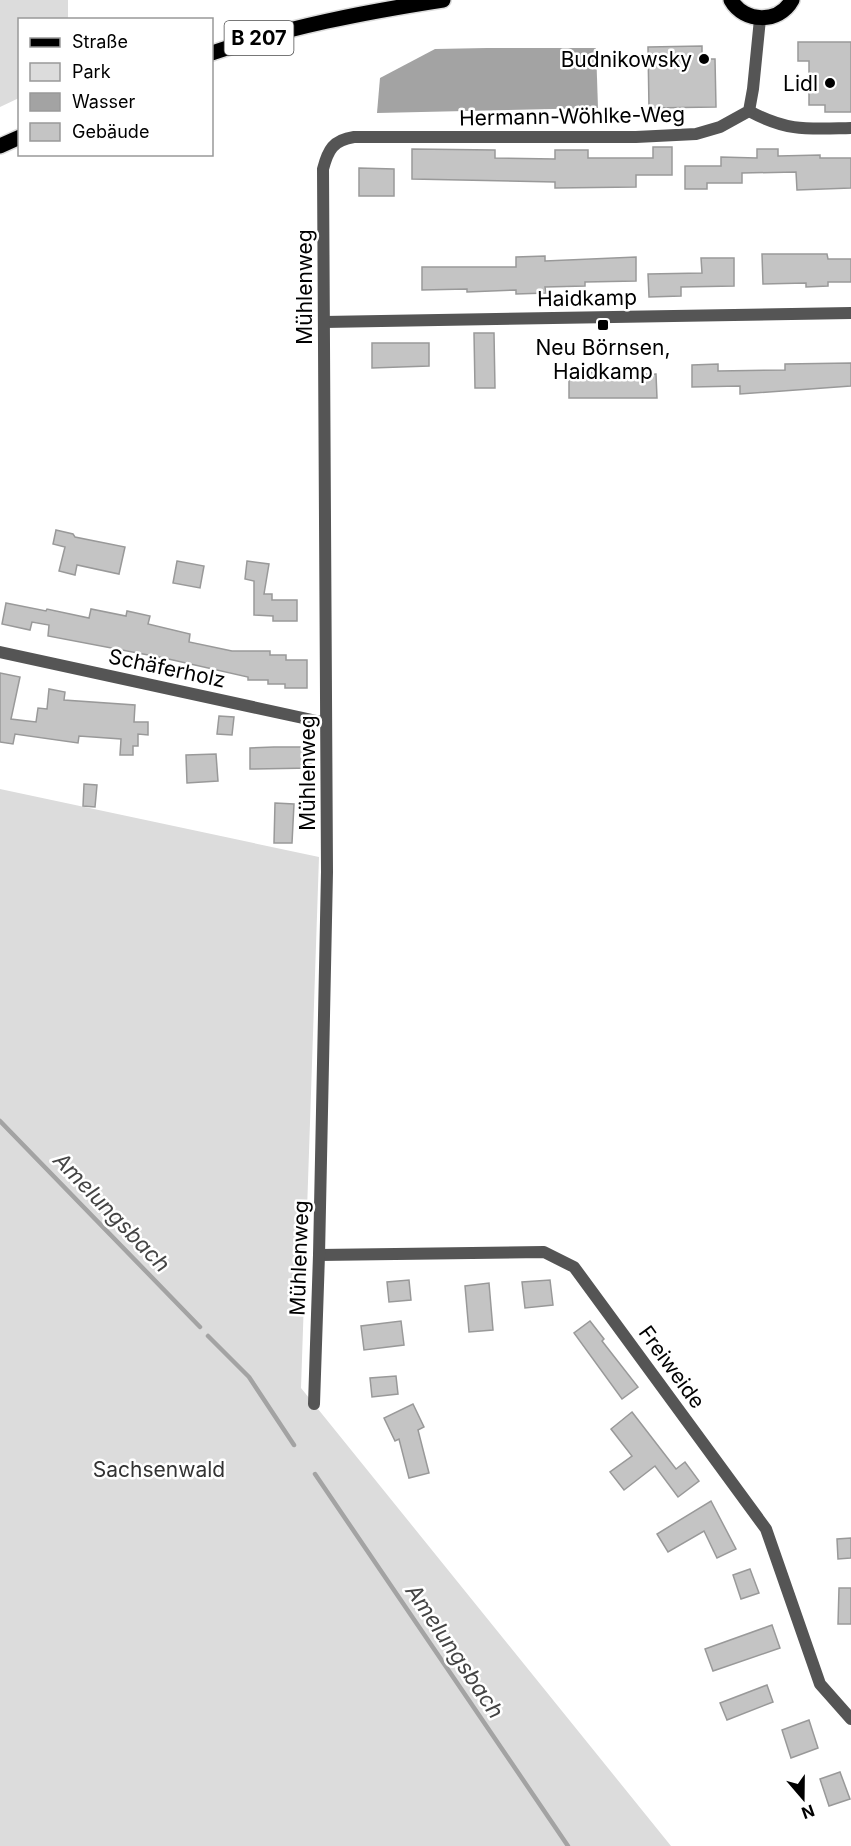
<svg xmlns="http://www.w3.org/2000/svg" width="851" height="1846" viewBox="0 0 851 1846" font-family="Inter,sans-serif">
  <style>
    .green { fill: #dcdcdc }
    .water { fill: #a3a3a3 }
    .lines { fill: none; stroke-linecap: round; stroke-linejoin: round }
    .stream { stroke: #a3a3a3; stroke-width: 4.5 }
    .building { fill: #c4c4c4; stroke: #999; stroke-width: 1.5 }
    .primary-casing { stroke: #dbdbdb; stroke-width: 18 }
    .street { stroke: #555; stroke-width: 12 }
    .primary { stroke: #000; stroke-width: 15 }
    .poi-dot { fill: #000; stroke: #fff; stroke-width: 2 }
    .labels { text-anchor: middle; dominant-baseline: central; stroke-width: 5; stroke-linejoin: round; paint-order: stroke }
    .shield { fill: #fff; stroke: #4c4c4c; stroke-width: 1.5 }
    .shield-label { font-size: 20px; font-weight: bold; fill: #000 }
    .poi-label { font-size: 21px; fill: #000; stroke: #fff; text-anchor: end }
    .street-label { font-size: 21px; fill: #000; stroke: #fff }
    .park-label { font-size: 21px; fill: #333; stroke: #fff }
    .water-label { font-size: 22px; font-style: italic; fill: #444; stroke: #fff }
  </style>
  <rect width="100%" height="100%" fill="#fff"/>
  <g class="green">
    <path d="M0,0H68V19L20,20L19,98L0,107Z"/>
    <path d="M0,789L319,857L301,1388L671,1846H0Z"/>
  </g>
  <path class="water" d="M487,48H596L598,108L377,113L380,78L435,49Z"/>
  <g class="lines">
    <g class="stream">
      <path d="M0,1121L200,1327"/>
      <path d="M208,1336L249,1377L294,1445"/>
      <path d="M315,1474L568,1846"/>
    </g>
  </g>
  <g class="building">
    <path d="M798,42H851V112H825V105H809V61H798Z"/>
    <path d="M702,46V59H715L716,107L649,108L648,47Z"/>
    <path d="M653,147H672V175H636V187L555,188V182L412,179V149L495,150V158L555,159V150H588V158H653Z"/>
    <path d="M757,149H778V156L820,155V158H851V188L797,190L796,172L742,173V183H707V189H685V166H721V157L757,158Z"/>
    <path d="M359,168L394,169V196H359Z"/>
    <path d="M762,254H827L828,259H851V282H828V286L806,287V283L763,284Z"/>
    <path d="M545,256V261L636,257V281L585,282V286L545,287L546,293L516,294V290L467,292V289L422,290V267H516V257Z"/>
    <path d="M701,258H734V286L681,287V296L649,297L648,274L702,273Z"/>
    <path d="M474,333H494L495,388H475Z"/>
    <path d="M372,343H429V366L372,368Z"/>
    <path d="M851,363V386L740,394V386L692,387V365L718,364V371L785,370V364Z"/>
    <path d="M601,372V375L656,374L657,398H569V373Z"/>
    <path d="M56,530L73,534L75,537L125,547L119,574L77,565L75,575L59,571L65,547L53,544Z"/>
    <path d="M177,561L204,566L200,588L173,583Z"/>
    <path d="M247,561L269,564L264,594H272V600H297V621H273V616L254,615V581L245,579Z"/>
    <path d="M6,603L46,611L47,609L89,618L91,609L126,616L127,611L150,616L148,624L190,634L189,642L232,651H270V655H286V660H307V688H285V684H268V680H248V677L164,658L48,636L49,625L32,622L30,630L2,624Z"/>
    <path d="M0,673L20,677L11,719L36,722L38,708L47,709L49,689L65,692L64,700L135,705L134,722H148V735L138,734V746H133V755H120L121,739L79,736L78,743L15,734L13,744L0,742Z"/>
    <path d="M219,716L234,717L232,735L217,734Z"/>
    <path d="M274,747H311V768L250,769V748Z"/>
    <path d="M216,754L218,781L187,783L186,755Z"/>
    <path d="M84,784L97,785L95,807L83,806Z"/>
    <path d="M275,803L294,804L292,843H274Z"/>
    <path d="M409,1280L411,1300L389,1302L387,1282Z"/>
    <path d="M550,1280L553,1305L525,1308L522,1282Z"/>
    <path d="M489,1283L493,1330L469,1332L465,1286Z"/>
    <path d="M401,1321L404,1345L364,1350L361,1326Z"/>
    <path d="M590,1321L604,1339L602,1341L638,1387L622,1399L574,1333Z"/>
    <path d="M396,1376L398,1394L372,1397L370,1378Z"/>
    <path d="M413,1404L424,1427L418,1430L429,1473L409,1478L399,1439L395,1441L384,1418Z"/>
    <path d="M632,1412L676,1469L685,1462L699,1481L678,1497L655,1466L624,1490L610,1472L632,1456L611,1429Z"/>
    <path d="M711,1501L736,1549L717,1558L704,1531L668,1552L657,1534Z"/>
    <path d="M851,1538V1558L838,1559L837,1539Z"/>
    <path d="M750,1569L759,1593L741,1599L733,1575Z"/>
    <path d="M839,1588H851V1624H838Z"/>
    <path d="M772,1625L780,1648L713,1671L705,1649Z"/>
    <path d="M767,1685L773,1702L727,1720L720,1703Z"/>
    <path d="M809,1720L818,1748L791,1758L782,1730Z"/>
    <path d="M840,1772L850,1799L829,1806L820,1779Z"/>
  </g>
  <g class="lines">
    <defs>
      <g id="primary">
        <path d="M731,0C744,23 779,24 792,0"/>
        <path d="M212,53C287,27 365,12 443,0"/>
        <path d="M0,146L20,137"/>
      </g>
    </defs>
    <use href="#primary" class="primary-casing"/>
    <g class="street">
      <path d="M749,111C788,132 808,129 851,128"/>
      <path d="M324,322L851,313"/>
      <path d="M0,652L326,723"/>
      <path d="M319,1255L544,1252L574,1267L766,1529L820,1684L851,1719"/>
      <path d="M314,1404L319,1255L327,872L323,169C328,150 333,140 354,137H636L696,134L720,127L749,111L753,89L760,19"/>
    </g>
    <use href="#primary" class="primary"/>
  </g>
  <g class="poi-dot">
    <circle cx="704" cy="59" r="6"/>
    <circle cx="830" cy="83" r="6"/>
    <rect x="597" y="319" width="12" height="12" rx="3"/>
  </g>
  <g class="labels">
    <rect class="shield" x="224.5" y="21" width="69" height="34" rx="4.5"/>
    <g class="shield-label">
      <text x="259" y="38">B 207</text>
    </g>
    <g class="poi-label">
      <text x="692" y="59">Budnikowsky</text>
      <text x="818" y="83">Lidl</text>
      <text x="603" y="347" text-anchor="middle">Neu Börnsen,<tspan x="603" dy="24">Haidkamp</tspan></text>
    </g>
    <g class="street-label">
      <text transform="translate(572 116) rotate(-1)">Hermann-Wöhlke-Weg</text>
      <text transform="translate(304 287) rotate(-90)">Mühlenweg</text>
      <text transform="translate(587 298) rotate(-1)">Haidkamp</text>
      <text transform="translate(167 668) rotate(12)">Schäferholz</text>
      <text transform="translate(307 773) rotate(-90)">Mühlenweg</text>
      <text transform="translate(299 1258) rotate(-88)">Mühlenweg</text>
      <text transform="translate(672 1367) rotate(54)">Freiweide</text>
    </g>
    <g class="park-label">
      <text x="159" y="1469">Sachsenwald</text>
    </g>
    <g class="water-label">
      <text transform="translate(112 1212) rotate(46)">Amelungsbach</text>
      <text transform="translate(455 1651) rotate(56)">Amelungsbach</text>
    </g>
  </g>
  <rect x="18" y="18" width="195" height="138" fill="#ffffff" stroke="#999999" stroke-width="1.5"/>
  <rect x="30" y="38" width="30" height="9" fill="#000000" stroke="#999999" stroke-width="1.5"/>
  <text x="72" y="48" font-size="18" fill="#000000">Straße</text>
  <rect x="30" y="63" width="30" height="18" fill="#dcdcdc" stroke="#999999" stroke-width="1.5"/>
  <text x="72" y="78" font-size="18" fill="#000000">Park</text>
  <rect x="30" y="93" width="30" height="18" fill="#a3a3a3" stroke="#999999" stroke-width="1.5"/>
  <text x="72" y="108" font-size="18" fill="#000000">Wasser</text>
  <rect x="30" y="123" width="30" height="18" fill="#c4c4c4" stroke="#999999" stroke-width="1.5"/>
  <text x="72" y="138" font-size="18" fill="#000000">Gebäude</text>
  <g transform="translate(803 1798) rotate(160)" stroke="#ffffff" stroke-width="4.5" paint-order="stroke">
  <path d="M0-4.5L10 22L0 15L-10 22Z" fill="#000000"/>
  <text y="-9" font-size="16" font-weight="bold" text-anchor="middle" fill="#000000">N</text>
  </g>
</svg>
